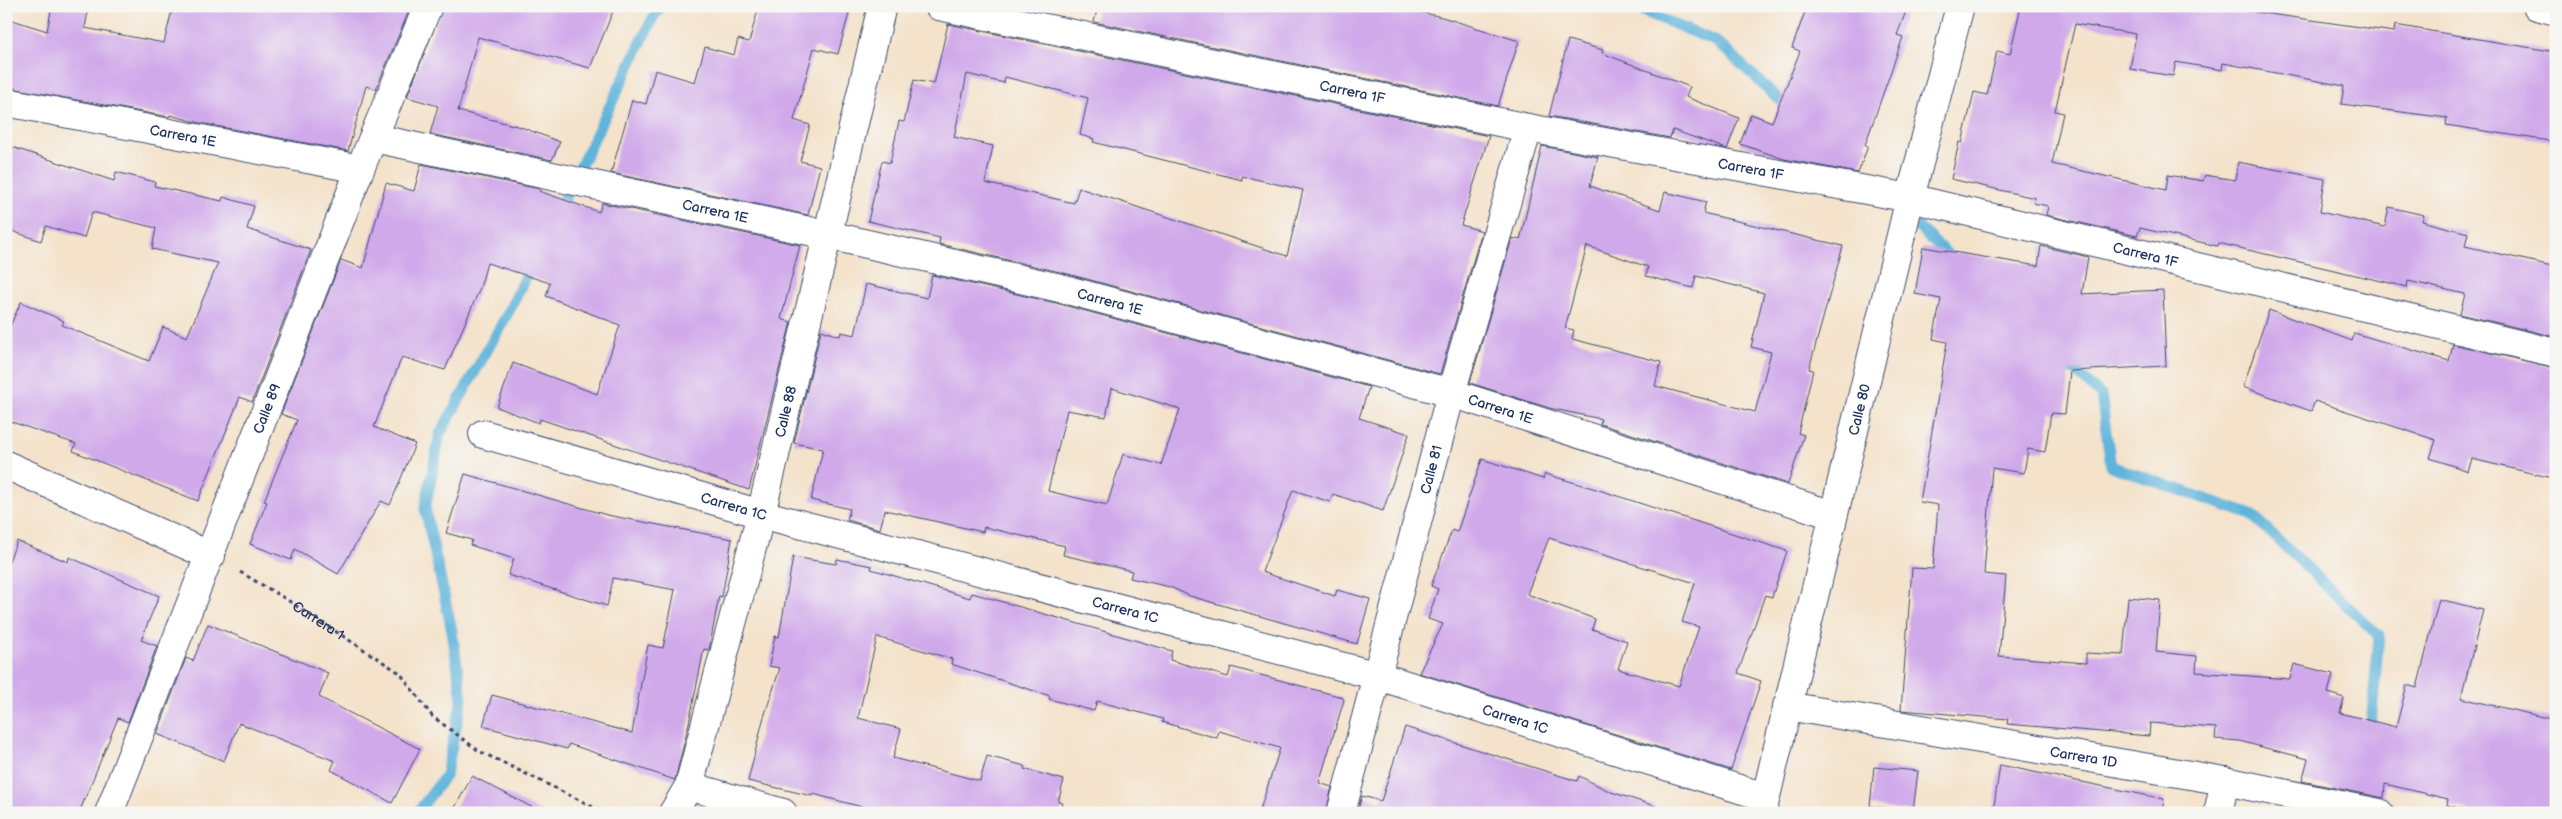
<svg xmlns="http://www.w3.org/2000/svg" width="2562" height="819" viewBox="0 0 2562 819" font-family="'Balsamiq Sans',sans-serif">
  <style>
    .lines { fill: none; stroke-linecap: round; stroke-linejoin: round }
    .stream { stroke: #5fb4db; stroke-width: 11 }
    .building { fill: #d0a9ea; fill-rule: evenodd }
    .street-casing { stroke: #3c4a6e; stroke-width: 30 }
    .path { stroke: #3c4a6e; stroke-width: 3; stroke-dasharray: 4 4; stroke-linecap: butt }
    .street { stroke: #fff; stroke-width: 28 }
    .labels { text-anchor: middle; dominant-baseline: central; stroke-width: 4; stroke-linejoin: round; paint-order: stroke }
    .street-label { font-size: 14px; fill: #1b2f5e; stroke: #f6f6f2 }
  </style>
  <rect width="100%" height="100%" fill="#f6f6f2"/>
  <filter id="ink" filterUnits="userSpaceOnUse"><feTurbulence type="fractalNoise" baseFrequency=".02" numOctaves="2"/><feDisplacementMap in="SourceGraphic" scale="10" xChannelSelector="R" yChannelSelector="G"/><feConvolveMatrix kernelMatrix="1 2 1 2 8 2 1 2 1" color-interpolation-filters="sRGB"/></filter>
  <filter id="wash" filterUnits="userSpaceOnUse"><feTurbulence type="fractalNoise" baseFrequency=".0096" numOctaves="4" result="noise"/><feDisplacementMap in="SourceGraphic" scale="20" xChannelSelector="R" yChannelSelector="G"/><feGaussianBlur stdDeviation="1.12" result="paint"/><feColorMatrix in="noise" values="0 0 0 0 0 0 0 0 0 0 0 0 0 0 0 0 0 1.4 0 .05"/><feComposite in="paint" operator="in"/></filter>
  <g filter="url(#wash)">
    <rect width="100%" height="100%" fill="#f4e2ca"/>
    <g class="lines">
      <g class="stream">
        <path d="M1631,6L1717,42L1792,111"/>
        <path d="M557,214L654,16L661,6"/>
        <path d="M1907,217L1954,260"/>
        <path d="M2063,360L2101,395L2111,466L2252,515L2379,636L2370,736"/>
        <path d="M417,813L446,775L462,699L452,631L425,508L440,434L508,313L533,262"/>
      </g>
    </g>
    <g id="blocks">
      <g class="building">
        <path d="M52,6H89L85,28L164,43L173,6H411L376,89L366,86L348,151L200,123L170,115L169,117L6,87V18L47,31Z"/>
        <path d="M443,6H595L613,11L590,68L478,37L458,111L521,127L560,142L552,160L430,134L438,106L407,97Z"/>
        <path d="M759,6H851L838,54L814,48L794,120L810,125L800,161L820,166L808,215L611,173L632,100L646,104L655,70L695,82L705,47L734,55L738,39L749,42Z"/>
        <path d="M1098,6H1393L1442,17L1519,41L1498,106L1094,22Z"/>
        <path d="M1807,6H1908L1897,35L1903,37L1865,145L1868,146L1858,173L1784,159L1740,144L1751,114L1772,122L1800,51L1792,48Z"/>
        <path d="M2021,6H2215L2394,32L2395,25L2556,52V142L2446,125L2447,118L2341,104L2344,86L2223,63L2222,70L2176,62L2173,76L2130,69L2136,34L2075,24L2055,111L2063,113L2052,164L2166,190L2168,175L2203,181L2205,175L2235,180L2238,162L2325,179L2320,212L2385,227L2389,207L2424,215L2422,221L2468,233L2465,246L2556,267V337L2460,314L2465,294L2408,281L2407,287L2218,243L2217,246L2140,228L2137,236L2046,215L2048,206L2033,203L2035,198L1951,179L1959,142L1962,143L1974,92L1987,95L1997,51L2010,54Z"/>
        <path d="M948,24L1489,136L1461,225L1482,231L1440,374L1064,273L939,244L940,238L868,221L882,161L890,163L899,121L904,122L914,80L934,84ZM967,74L1004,83L1005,77L1088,98L1080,135L1094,139L1093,142L1242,180V176L1303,190L1287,256L1079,188L1074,203L985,183L993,146L954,137Z"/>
        <path d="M1568,40L1603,50L1602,53L1690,87L1686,97L1739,118L1727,149L1673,130L1670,138L1549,116Z"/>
        <path d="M6,145L114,181L116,172L155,182L154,186L222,201L223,197L254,206L247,229L311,250L252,402L240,397L198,501L73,451L76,444L6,420V335L21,302L64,321L62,325L149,361L163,327L187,337L218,263L152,249L156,228L92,212L84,238L46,226L41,241L6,229Z"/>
        <path d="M1542,146L1598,157L1590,186L1660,210L1665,192L1706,202L1703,213L1843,246L1809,369L1813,370L1798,433L1804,435L1788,484L1600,424L1601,419L1549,408L1470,383L1512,238L1520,240ZM1587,246L1648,267L1646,276L1693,288L1696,276L1764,293L1751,347L1771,352L1755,412L1655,386L1661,362L1572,339L1574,330L1565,328Z"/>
        <path d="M421,164L540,189L539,191L599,212L602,203L800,245L781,319L791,322L749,490L540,419L539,423L497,407L513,363L597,394L620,325L546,296L550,283L487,263L480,288L445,370L402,357L374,427L415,444L390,505L381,501L338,574L295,549L291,560L250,544L267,502L264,501L297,420L281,414L341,260L363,268L386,183L414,191Z"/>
        <path d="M2041,246L2088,257L2082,294L2163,290L2166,366L2070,371L2065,414L2051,413L2045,452L2028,449L2024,473L1992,468L1984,574L2006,576L1999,656L2086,663V653L2123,655L2128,597L2160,600L2156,652L2197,656L2196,672L2290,679L2294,664L2333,674L2328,693L2344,698L2340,713L2396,727L2407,685L2417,688L2439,599L2483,610L2461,698L2556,720V813H2476L2447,805L2448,799L2385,784L2384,798L2302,781L2308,759L2239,741L2215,739L2216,728L2150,723L2149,736L2007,724L2008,719L1901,710L1912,568L1933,569L1938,505L1920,502L1947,342L1933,339L1941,299L1915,294L1923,247L2038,266Z"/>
        <path d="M932,275L1056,303L1369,387L1359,418L1409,434L1383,511L1333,494L1330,502L1293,490L1262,572L1335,596L1337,590L1370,599L1357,644L1190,596L1170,587L1130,578L1132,571L1063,555L1065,546L984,527L983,532L885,510L880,529L847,520L850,509L811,500L823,449L794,443L821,330L840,336L841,332L855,335L866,284L927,298ZM1112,388L1180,409L1161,465L1123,454L1107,505L1048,491L1067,410L1106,417Z"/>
        <path d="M2269,310L2352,341L2354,333L2449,361L2453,344L2556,368V479L2472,459L2468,471L2430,458L2436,440L2315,401L2311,411L2243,387Z"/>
        <path d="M1482,459L1543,479L1545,474L1596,489L1787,551L1772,597L1765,595L1738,673L1761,681L1731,770L1419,673L1443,624L1428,619L1438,589L1431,586L1452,530L1457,532ZM1549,538L1695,583L1682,622L1699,627L1679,686L1618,669L1627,641L1592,629L1595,619L1527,594Z"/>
        <path d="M465,474L607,515L732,539L722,597L719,596L709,650L704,649L689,723L675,780L569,744L567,749L483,726L492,695L632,733L648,645L663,648L675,590L613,578L607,606L508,575L514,559L470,545L472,540L446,533Z"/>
        <path d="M17,541L68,562L69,557L159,596L141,640L157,646L128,722L118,718L79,813H6V568Z"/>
        <path d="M793,557L836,564L837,559L872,566L871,569L970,598L972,593L1172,651L1170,660L1228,677L1231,667L1342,697L1344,700L1319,783L1332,787L1326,813H1259L1280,748L1219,731L1217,738L1162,722L1163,719L1097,701L1094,711L1049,699L1050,696L951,664L952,659L877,637L858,718L901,729L893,758L980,781L987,756L1025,766L1024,769L1064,780L1058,802L1062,803L1061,813H885L813,794L812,796L748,781L763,720L780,668L769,666L775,636L779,637Z"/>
        <path d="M208,624L328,673L319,697L420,749L392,803L331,770L335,761L239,723L224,761L157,734L186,658L193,661Z"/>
        <path d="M1405,727L1577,781L1579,776L1611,792L1655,806L1654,813H1357L1362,796L1381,801Z"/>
        <path d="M2000,765L2164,799L2162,813H1993Z"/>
        <path d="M1874,767L1918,771L1913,812L1870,806Z"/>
        <path d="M472,776L543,813H452Z"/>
      </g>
    </g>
  </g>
  <g filter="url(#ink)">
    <use href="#blocks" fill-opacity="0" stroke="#3c4a6e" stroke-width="1"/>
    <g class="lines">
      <defs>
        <g id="street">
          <path id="s2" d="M939,6L1528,128L1910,198L2556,353"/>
          <path d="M2537,6L2556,11"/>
          <path id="s3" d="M6,102L360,169"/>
          <path id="s4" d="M374,138L828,235L1060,288L1451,393L1833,515"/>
          <path id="s5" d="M483,434L761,514L1378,676L1765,797"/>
          <path d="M6,465L211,556"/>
          <path id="s6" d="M1787,706L2225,781L2379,813"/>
          <path d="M689,786L783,813"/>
          <path id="s7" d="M109,813L360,169L428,6"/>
          <path id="s8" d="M673,813L689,786L761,514L882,6"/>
          <path id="s9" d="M1341,813L1451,393L1528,128"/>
          <path id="s10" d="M1762,813L1910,198L1960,6"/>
          <path d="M2218,813L2225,781"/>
        </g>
      </defs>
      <use href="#street" class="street-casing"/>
      <path class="path" id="s1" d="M240,572L281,596L400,673L432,716L479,751L606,813"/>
      <use href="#street" class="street"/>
    </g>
  </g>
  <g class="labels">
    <g class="street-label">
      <text stroke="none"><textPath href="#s2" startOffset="422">Carrera 1F</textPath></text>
      <text stroke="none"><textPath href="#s3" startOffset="180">Carrera 1E</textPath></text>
      <text stroke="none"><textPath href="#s2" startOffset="828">Carrera 1F</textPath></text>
      <text stroke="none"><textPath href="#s4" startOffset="349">Carrera 1E</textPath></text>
      <text stroke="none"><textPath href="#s2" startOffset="1232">Carrera 1F</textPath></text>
      <text stroke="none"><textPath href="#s4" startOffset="754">Carrera 1E</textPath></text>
      <text stroke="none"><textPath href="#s7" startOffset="434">Calle 89</textPath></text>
      <text stroke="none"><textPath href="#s4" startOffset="1159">Carrera 1E</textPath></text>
      <text stroke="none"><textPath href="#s10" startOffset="415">Calle 80</textPath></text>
      <text stroke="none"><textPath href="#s8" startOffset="418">Calle 88</textPath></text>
      <text stroke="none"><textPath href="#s9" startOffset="355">Calle 81</textPath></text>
      <text stroke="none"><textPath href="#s5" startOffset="261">Carrera 1C</textPath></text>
      <text stroke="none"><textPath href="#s5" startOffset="666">Carrera 1C</textPath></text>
      <text stroke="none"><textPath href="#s1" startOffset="92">Carrera 1</textPath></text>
      <text stroke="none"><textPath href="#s5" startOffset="1071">Carrera 1C</textPath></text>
      <text stroke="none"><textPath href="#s6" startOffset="301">Carrera 1D</textPath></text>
    </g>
  </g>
  <rect width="2562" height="819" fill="none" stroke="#f6f6f2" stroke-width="25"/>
</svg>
